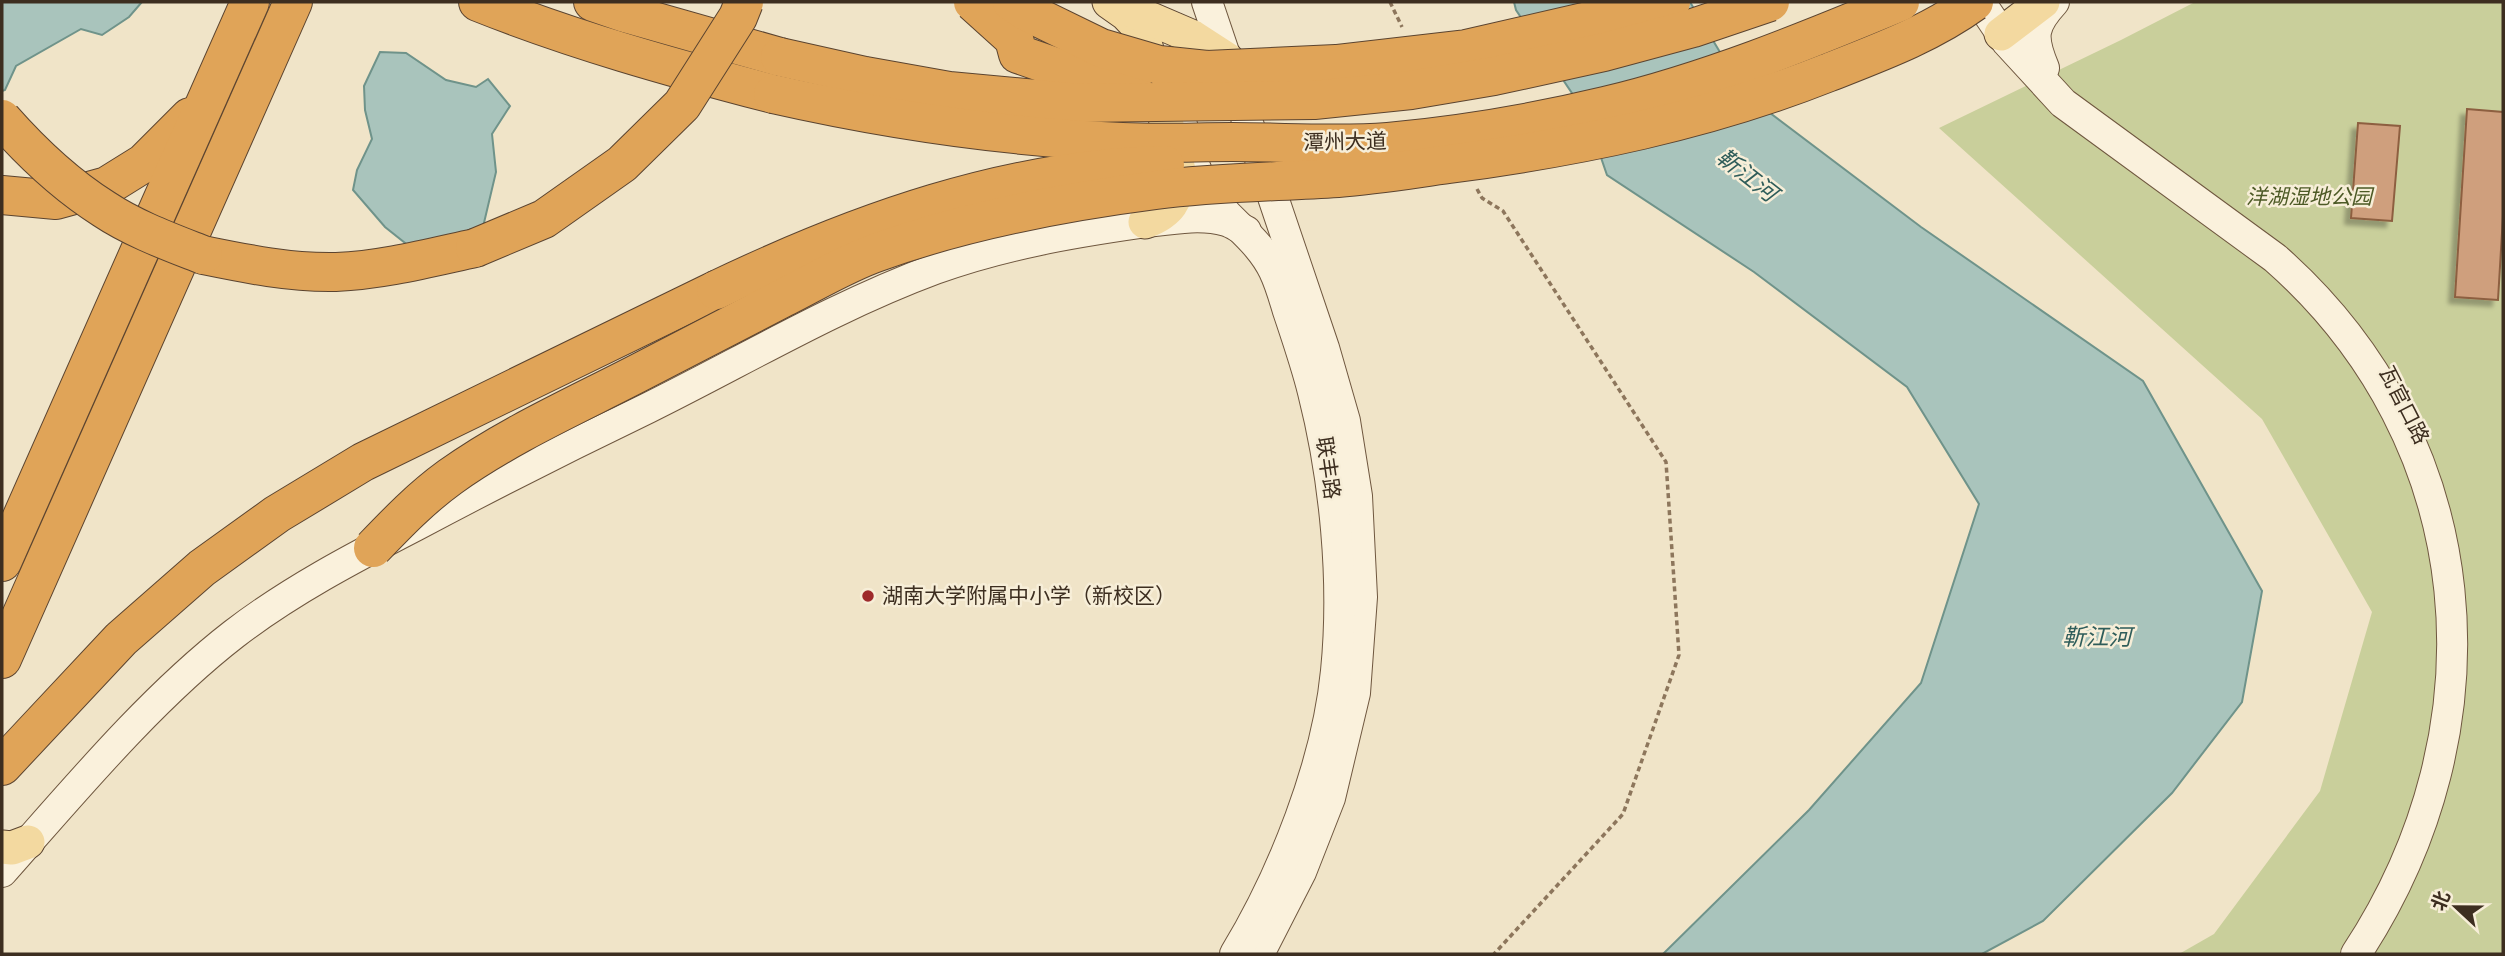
<svg xmlns="http://www.w3.org/2000/svg" width="2505" height="956" viewBox="0 0 2505 956" font-family="'Crimson Pro','Noto Sans SC',serif">
  <style>
    .green { fill: #c9cf9b }
    .water { fill: #a9c4bc; stroke: #6f938a; stroke-width: 2 }
    .building { fill: #cf9f7d; stroke: #8d5f41; stroke-width: 2; filter: url(#shadow) }
    .lines { fill: none; stroke-linecap: round; stroke-linejoin: round }
    .secondary-casing { stroke: #6f573f; stroke-width: 32 }
    .primary-casing { stroke: #5b4430; stroke-width: 35 }
    .highway-casing { stroke: #5b4430; stroke-width: 40 }
    .path { stroke: #8d765c; stroke-width: 3.5; stroke-dasharray: 5 3.5; stroke-linecap: butt }
    .secondary { stroke: #faf1dc; stroke-width: 30 }
    .primary { stroke: #f3d9a0; stroke-width: 33 }
    .highway { stroke: #e0a458; stroke-width: 38 }
    .highway-bridge-casing { stroke: #5b4430; stroke-width: 40; stroke-linecap: butt }
    .highway-bridge { stroke: #e0a458; stroke-width: 38 }
    .poi-dot { fill: #9e2a2b; stroke: #f7eed8; stroke-width: 2.5 }
    .labels { text-anchor: middle; dominant-baseline: central; stroke-width: 5; stroke-linejoin: round; paint-order: stroke }
    .street-label { font-size: 21px; fill: #3d2e20; stroke: #f7eed8 }
    .park-label { font-size: 21px; font-style: italic; fill: #4d5a26; stroke: #f7eed8 }
    .poi-label { font-size: 21px; fill: #3d2e20; stroke: #f7eed8; text-anchor: start }
    .water-label { font-size: 23px; font-style: italic; fill: #2f5d5a; stroke: #f7eed8 }
  </style>
  <defs>
    <filter id="shadow"><feDropShadow dx="-6" dy="6" stdDeviation="2" flood-color="#0004"/></filter>
  </defs>
  <rect width="100%" height="100%" fill="#f0e4c8"/>
  <path class="green" d="M2195,2H2503V954H2179L2214,934L2320,791L2372,612L2262,419L1939,128L2121,40Z"/>
  <g class="water">
    <path d="M2,2H142L129,17L102,35L81,29L16,66L5,90L2,91Z"/>
    <path d="M1514,2H1690L1745,94L1921,227L2143,381L2262,591L2242,702L2172,793L2043,921L1982,954H1663L1809,810L1921,683L1979,504L1907,387L1754,272L1607,175L1586,114L1516,10Z"/>
    <path d="M380,52L406,53L446,80L476,87L488,79L510,106L492,134L496,172L483,227L419,254L385,227L353,190L357,170L372,139L365,110L364,86Z"/>
  </g>
  <g class="building">
    <path d="M2467,109L2503,112V216L2498,300L2455,297Z"/>
    <path d="M2358,123L2400,126L2392,221L2351,218Z"/>
  </g>
  <g class="lines">
    <defs>
      <g id="secondary">
        <path d="M1207,2L1324,348L1345,421L1357,496L1362,597L1355,693L1330,798L1301,872L1259,954"/>
        <path d="M1980,2L2007,42L2063,103L2275,258C2483,441 2505,728 2356,954"/>
        <path d="M2044,68C2031,37 2032,26 2054,2"/>
        <path d="M1182,125C1189,147 1195,175 1209,194C1229,222 1259,239 1274,271C1280,283 1284,298 1288,311C1297,338 1306,364 1313,392C1335,479 1345,581 1336,671C1327,764 1283,875 1235,954"/>
        <path d="M2,872C73,792 150,699 234,634C290,591 353,558 415,526C492,485 569,446 648,408C743,361 835,306 935,269C1001,245 1070,233 1140,223C1166,220 1200,213 1226,221C1233,223 1239,228 1246,231"/>
      </g>
      <g id="primary">
        <path d="M1109,2L1126,14L1142,31L1180,174C1178,200 1170,213 1145,222"/>
        <path d="M1123,7L1193,37L1227,59"/>
        <path d="M2001,34L2043,2"/>
        <path d="M2,847L12,848L28,842"/>
      </g>
      <g id="highway">
        <path d="M478,2C573,40 673,68 773,94"/>
        <path d="M593,2L625,13L780,57"/>
        <path d="M2,195L56,200L107,186L144,163L190,117"/>
        <path d="M203,255C247,264 291,273 336,272C383,270 429,258 475,248"/>
        <path d="M2,562L250,2"/>
        <path d="M2,659L293,2"/>
        <path d="M2,766L121,639L202,568L277,514L363,462L716,290"/>
      </g>
    </defs>
    <use href="#secondary" class="secondary-casing"/>
    <use href="#primary" class="primary-casing"/>
    <use href="#highway" class="highway-casing"/>
    <g class="path">
      <path d="M1390,2L1402,27"/>
      <path d="M1477,189L1482,198L1503,211L1666,462L1679,655L1623,814L1494,954"/>
    </g>
    <use href="#secondary" class="secondary"/>
    <use href="#primary" class="primary"/>
    <use href="#highway" class="highway"/>
    <defs>
      <g id="highway-bridge">
        <path d="M973,2L1014,39L1018,54L1084,77L1132,85"/>
        <path d="M1012,2L1025,11L1101,48L1159,65L1207,70L1336,64L1466,49L1671,2"/>
        <path d="M780,57L865,76L949,91L1079,103L1314,100L1411,90L1494,76L1604,52L1693,28L1770,2"/>
        <path d="M773,94C888,120 1004,137 1122,142C1159,144 1196,142 1232,142C1284,142 1337,146 1388,142C1461,135 1534,123 1605,106C1706,82 1804,42 1900,2"/>
        <path d="M2,119C32,153 66,185 104,209C134,229 170,242 203,255"/>
        <path d="M475,248L544,219L622,164L682,105L738,17L744,2"/>
        <path d="M716,290C856,223 1008,168 1165,165"/>
        <path d="M373,548C397,523 421,498 450,477C510,434 581,403 646,369C693,345 739,321 785,297C815,282 846,263 878,252C967,220 1063,202 1156,190C1217,182 1277,182 1338,178C1375,175 1412,169 1449,164C1578,147 1706,121 1827,73C1878,53 1930,34 1974,2"/>
      </g>
    </defs>
    <use href="#highway-bridge" class="highway-bridge-casing"/>
    <use href="#highway-bridge" class="highway-bridge"/>
  </g>
  <circle class="poi-dot" cx="868" cy="596" r="7"/>
  <g class="labels">
    <g class="street-label">
      <text transform="translate(1345 142) rotate(-1)">潭州大道</text>
      <text transform="translate(2404 405) rotate(63)">瓦官口路</text>
      <text transform="translate(1328 468) rotate(82)">联丰路</text>
    </g>
    <g class="park-label">
      <text x="2309" y="197">洋湖湿地公园</text>
    </g>
    <g class="poi-label">
      <text x="882" y="596">湖南大学附属中小学（新校区）</text>
    </g>
    <g class="water-label">
      <text transform="translate(1747 175) rotate(38)">靳江河</text>
      <text x="2097" y="637">靳江河</text>
    </g>
  </g>
  <rect width="2505" height="956" fill="none" stroke="#3d2e20" stroke-width="7"/>
  <g transform="translate(2456 907) rotate(292)" stroke="#f7eed8" stroke-width="5" paint-order="stroke">
  <path d="M0-5L12 26L0 18L-12 26Z" fill="#3d2e20"/>
  <text y="-10" font-size="19" font-weight="bold" text-anchor="middle" fill="#3d2e20">北</text>
  </g>
</svg>
